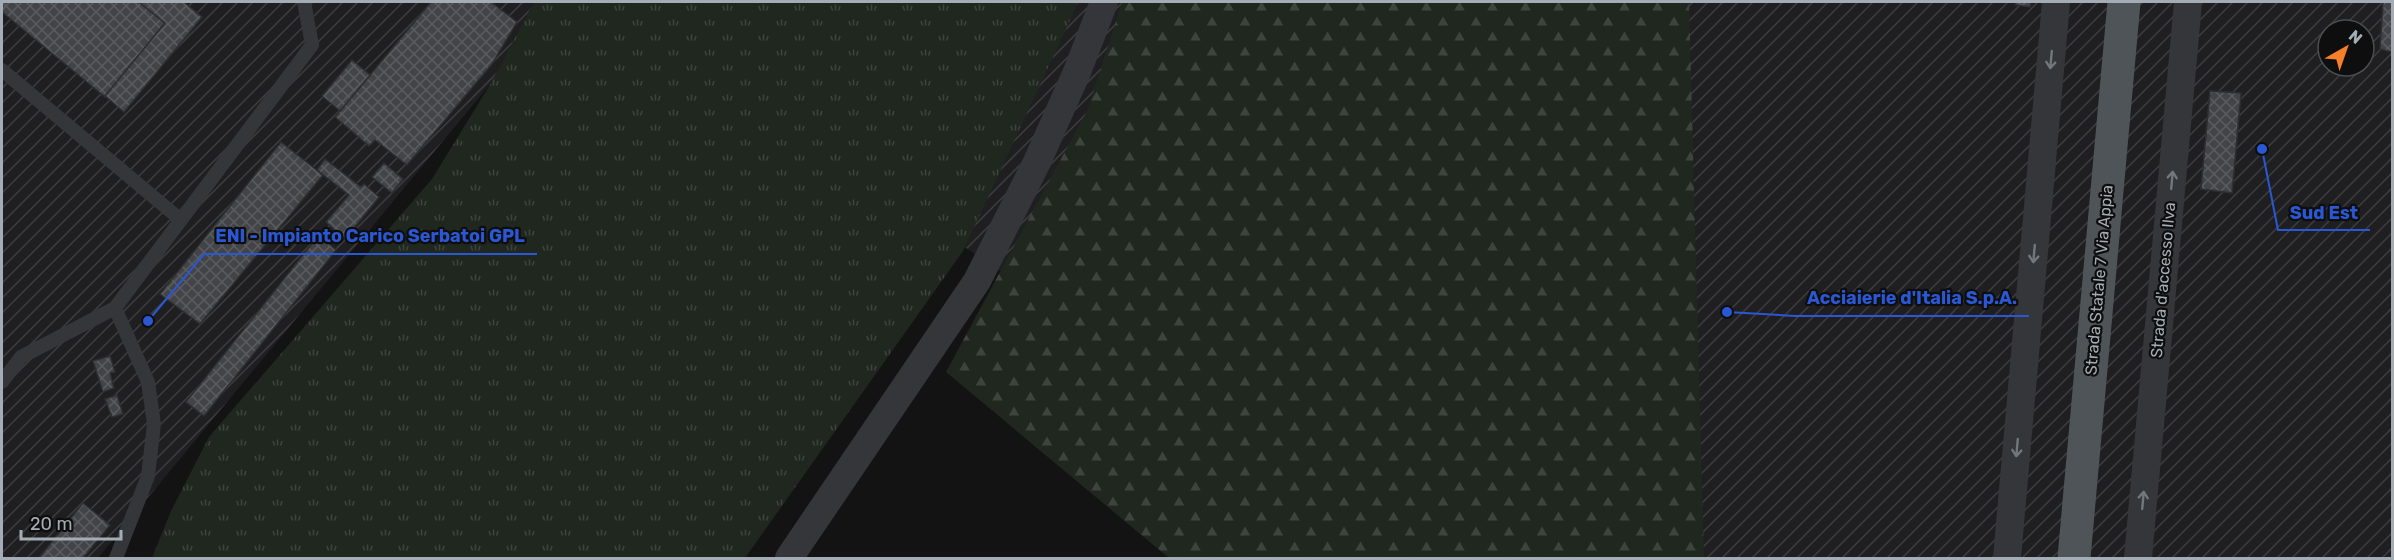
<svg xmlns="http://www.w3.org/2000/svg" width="2394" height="560" viewBox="0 0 2394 560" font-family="Rubik,sans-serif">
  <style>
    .industrial { fill: url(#industrial-furrows); fill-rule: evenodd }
    .grass { fill: url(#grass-tufts) }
    .forest { fill: url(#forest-firs) }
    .building { fill: url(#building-cross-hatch); stroke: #2d2e30; stroke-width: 1.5 }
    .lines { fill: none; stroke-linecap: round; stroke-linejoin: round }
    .lane { stroke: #343639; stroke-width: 14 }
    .street { stroke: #343639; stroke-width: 28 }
    .primary { stroke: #4f5459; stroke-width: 33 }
    .oneway { stroke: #72777d }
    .labels { text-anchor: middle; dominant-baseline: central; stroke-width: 4.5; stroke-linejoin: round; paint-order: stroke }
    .street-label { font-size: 16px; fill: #a4adb5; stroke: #0e0e0f }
    .leader { fill: none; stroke: #2a58d4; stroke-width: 2 }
    .callout-dot { fill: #2a58d4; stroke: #0e0e0f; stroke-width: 2 }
    .callout-label { font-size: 18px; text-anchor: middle; font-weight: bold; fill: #2a58d4; stroke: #0e0e0f; stroke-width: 4.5; stroke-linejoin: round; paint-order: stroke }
  </style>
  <defs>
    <pattern id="industrial-furrows" width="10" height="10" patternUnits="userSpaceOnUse" patternTransform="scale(1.5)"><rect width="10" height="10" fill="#1f1f21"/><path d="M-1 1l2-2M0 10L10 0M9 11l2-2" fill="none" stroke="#3d3d3f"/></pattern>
    <pattern id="grass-tufts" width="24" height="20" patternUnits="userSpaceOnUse" patternTransform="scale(1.5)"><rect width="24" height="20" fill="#1f271f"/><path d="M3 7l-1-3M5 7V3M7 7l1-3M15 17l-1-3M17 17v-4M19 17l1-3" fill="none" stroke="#3d443d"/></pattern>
    <pattern id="forest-firs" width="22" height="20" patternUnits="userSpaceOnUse" patternTransform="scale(1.5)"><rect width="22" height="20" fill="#1f271f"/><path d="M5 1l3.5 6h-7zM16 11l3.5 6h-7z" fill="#3d443d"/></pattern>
    <pattern id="building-cross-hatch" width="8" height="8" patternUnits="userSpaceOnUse" patternTransform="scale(1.5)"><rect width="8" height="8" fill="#424447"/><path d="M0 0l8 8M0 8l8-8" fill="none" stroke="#5a5c5f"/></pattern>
  </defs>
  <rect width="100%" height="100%" fill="#131314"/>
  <g class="industrial">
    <path d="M2,2H534L491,83L98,558H2Z"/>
    <path d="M597,2H2392V558H1431ZM2328,30H2364V66H2328Z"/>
  </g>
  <path class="grass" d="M534,2H1077L1072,16L963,251L745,558H152L171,511L209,437L432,179L491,83Z"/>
  <path class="forest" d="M1122,2H1689L1704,558H1169L946,372L1088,109Z"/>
  <g class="building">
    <path d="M2,2H139L165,23L105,97L2,12Z"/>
    <path d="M139,2H184L202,17L124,112L105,96L165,23Z"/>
    <path d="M431,2H491L517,22L492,64L407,165L375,140L369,146L335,117Z"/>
    <path d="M2016,2H2031L2030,7L2015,5Z"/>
    <path d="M2383,2H2392V52L2380,49Z"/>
    <path d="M352,60L370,75L340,111L322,96Z"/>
    <path d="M2210,91L2241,93L2232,193L2201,189Z"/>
    <path d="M2210,91L2241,93L2232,193L2201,189Z"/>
    <path d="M281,142L323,175L200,324L160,294Z"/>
    <path d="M325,159L361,187L364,184L379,197L345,239L326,222L349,195L317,170Z"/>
    <path d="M384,163L403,179L392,193L372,177Z"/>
    <path d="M319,235L336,250L204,416L186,402Z"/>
    <path d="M110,356L115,372L110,373L114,388L103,392L93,361Z"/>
    <path d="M117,395L123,414L112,417L105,399Z"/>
    <path d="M83,503L110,525L83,558H39Z"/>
  </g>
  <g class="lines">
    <g class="lane">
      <path d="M2,70L181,220"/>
      <path d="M115,308L148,382L154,424L148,476L116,558"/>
      <path d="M2,382L21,357L115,308L312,45L304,2"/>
    </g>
    <g class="street">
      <path d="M789,558L977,281L1037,162L1077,72L1104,2"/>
      <path d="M2007,558L2056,2"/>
      <path d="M2138,558L2188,2"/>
    </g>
    <path class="primary" d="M2074,558L2124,2"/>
  </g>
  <defs><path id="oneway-shaft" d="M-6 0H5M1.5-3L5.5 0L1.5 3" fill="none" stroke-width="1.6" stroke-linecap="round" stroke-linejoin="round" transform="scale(1.5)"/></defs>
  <g class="oneway">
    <use href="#oneway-shaft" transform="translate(2051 60) rotate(95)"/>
    <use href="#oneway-shaft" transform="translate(2172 180) rotate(-85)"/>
    <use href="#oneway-shaft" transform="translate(2034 254) rotate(95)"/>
    <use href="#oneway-shaft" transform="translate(2017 448) rotate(95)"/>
    <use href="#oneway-shaft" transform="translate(2143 500) rotate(-85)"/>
  </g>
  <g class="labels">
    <g class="street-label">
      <text transform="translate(2099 280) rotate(-85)">Strada Statale 7 Via Appia</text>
      <text transform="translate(2163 280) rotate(-85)">Strada d'accesso Ilva</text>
    </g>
  </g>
  <path class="leader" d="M2262 149L2278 230H2370M148 321L204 254H537M1727 312L1795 316H2029"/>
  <g class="callout-dot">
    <circle cx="2262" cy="149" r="6"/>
    <circle cx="148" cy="321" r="6"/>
    <circle cx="1727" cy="312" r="6"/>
  </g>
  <g class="callout-label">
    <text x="2324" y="219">Sud Est</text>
    <text x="370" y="242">ENI - Impianto Carico Serbatoi GPL</text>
    <text x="1912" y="304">Acciaierie d'Italia S.p.A.</text>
  </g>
  <rect width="2394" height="560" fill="none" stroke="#a4adb5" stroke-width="6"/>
  <g transform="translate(2346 48) rotate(40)"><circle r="28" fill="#0e0e0f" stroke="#4a4e51" stroke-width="1.5"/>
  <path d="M0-4.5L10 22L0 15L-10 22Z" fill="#f67f29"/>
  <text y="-9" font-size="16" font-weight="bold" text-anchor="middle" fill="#a4adb5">N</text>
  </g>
  <path d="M21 530v9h100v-9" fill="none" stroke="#a4adb5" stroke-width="3"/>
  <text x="30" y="530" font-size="18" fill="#a4adb5" stroke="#0e0e0f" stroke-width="4.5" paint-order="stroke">20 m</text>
</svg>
